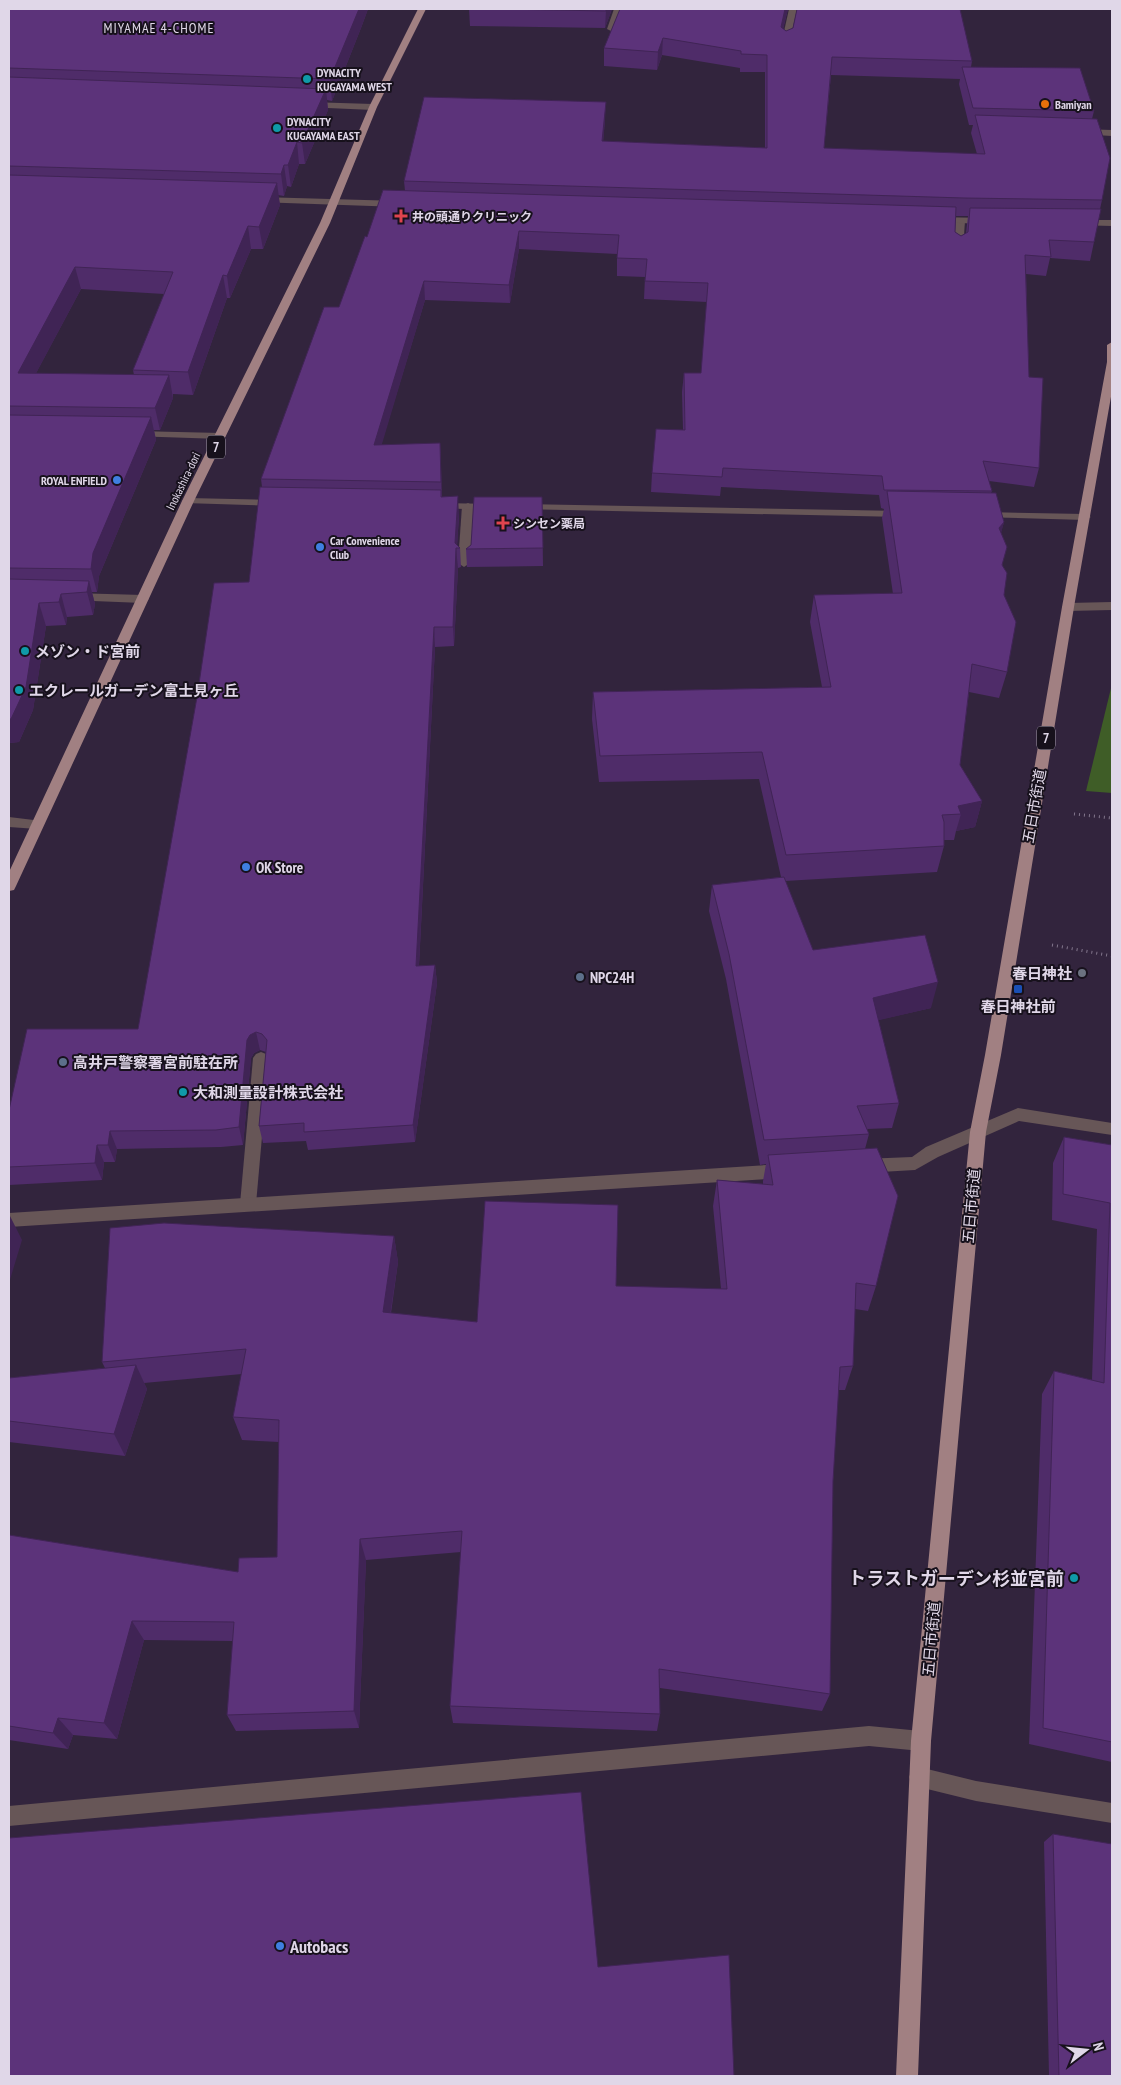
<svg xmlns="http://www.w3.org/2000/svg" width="1121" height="2085" viewBox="0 0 1121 2085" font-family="'PT Sans Narrow','Noto Sans JP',sans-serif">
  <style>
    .green { fill: #3f5d27 }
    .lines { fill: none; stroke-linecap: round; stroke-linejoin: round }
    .path { stroke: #82768c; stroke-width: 3; stroke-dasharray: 1 4; stroke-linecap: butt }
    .lane { fill: #675657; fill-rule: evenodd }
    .street { fill: #675657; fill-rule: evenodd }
    .primary { fill: #a18082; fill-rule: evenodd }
    .wall { fill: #4f2c69; fill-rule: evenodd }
    .shaded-wall { fill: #402455 }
    .building { fill: #5c337a; stroke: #402455 }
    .culture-dot { fill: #0f9aa8; stroke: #17111c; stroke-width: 2 }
    .food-dot { fill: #e8710a; stroke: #17111c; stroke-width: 2 }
    .health-dot { fill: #e0444e; stroke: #17111c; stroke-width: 2 }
    .shop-dot { fill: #3f7fe0; stroke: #17111c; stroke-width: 2 }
    .worship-dot { fill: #6b7280; stroke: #17111c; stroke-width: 2 }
    .service-dot { fill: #5c6f8a; stroke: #17111c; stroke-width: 2 }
    .transit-dot { fill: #1a4fb4; stroke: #17111c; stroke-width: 2 }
    .labels { text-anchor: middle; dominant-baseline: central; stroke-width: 4; stroke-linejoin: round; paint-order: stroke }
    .far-poi-label { font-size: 12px; font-weight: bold; fill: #e0d7e8; stroke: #17111c; text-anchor: start }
    .far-street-label { font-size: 12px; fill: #e0d7e8; stroke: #17111c }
    .far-neighbourhood-label { font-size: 14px; letter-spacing: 1px; fill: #e0d7e8; stroke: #17111c }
    .shield { fill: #17111c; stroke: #a49cab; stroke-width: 1 }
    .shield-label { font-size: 14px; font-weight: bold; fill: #e0d7e8 }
    .poi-label { font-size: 15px; font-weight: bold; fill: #e0d7e8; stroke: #17111c; text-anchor: start }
    .street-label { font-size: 15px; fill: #e0d7e8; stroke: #17111c }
    .near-poi-label { font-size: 18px; font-weight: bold; fill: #e0d7e8; stroke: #17111c; text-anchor: end }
  </style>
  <rect width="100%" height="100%" fill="#32243d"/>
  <path class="green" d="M1112,684V793L1086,791Z"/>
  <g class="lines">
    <g class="path">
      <path d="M1074,814L1112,818"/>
      <path d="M1052,945L1112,956"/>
    </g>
    <g class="lane">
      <path d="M789,9H797L789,45L785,47L781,45Z"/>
      <path d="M1081,129L1112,130V136L1078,134V130Z"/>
      <path d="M960,218L965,221L963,250L958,253L953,250L955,221Z"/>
      <path d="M468,503L474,506L470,563L464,567L458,563L462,506Z"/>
      <path d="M9,817L42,821L44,824L42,827L37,829L9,827Z"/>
      <path d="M261,1052L266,1054L269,1058L256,1204L254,1209L248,1211L242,1209L240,1204L253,1058L256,1054Z"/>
      <path d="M869,1726L921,1731L928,1734L931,1741L928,1748L921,1751L869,1746L9,1826V1806Z"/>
      <path d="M919,1767L976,1781L1112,1803V1823L976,1801L919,1787L912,1784L909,1777L912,1770Z"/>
    </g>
    <g class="street">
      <path d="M614,9H622L615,29L611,31L607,29Z"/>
      <path d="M308,102L373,104L377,107L373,110L305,107L304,105Z"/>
      <path d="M260,197L400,201L405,204L400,207L257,202V198Z"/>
      <path d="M935,217L987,218L992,221L987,224L932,222L930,220Z"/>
      <path d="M1077,220H1112V226L1074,225L1072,223Z"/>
      <path d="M135,431L221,433L226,436L221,439L131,436L130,434L131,432Z"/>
      <path d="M188,498L277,500L283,503L277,506L184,503L182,501L184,499Z"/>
      <path d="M440,503L494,504L500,507L494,510L436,508L434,506L436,504Z"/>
      <path d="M522,504L902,511L908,514L902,517L518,509L516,507Z"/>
      <path d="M982,512L1085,514L1091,517L1085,520L978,517L976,515Z"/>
      <path d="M72,593L143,595L149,599L143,603L68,600L66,597Z"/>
      <path d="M1112,602V610L1068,611L1062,607L1068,603Z"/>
      <path d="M1018,1108L1112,1123V1135L1019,1121L938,1157L915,1170L863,1173L857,1171L855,1166L857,1161L863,1159L912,1157L926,1147Z"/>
      <path d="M783,1164L789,1166L791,1171L789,1176L783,1178L9,1227V1213Z"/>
    </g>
    <g class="primary">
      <path d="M418,9H426L377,107L330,223L194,501L16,886L14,890L9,891V872L182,501L320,223L369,107Z"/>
      <path d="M1112,342V391L1074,607L1001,1055L986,1132L931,1741L918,2076H896L911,1741L970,1132L985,1055L1062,607L1107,362V345Z"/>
    </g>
  </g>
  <g class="wall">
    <path d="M9,9H368L361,28L332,101L327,100L328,110L305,164H299L291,187L287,186L284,196L278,195L280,205L263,249H251L230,298H227L193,395L173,394V398L160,430H154L156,440L99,576L97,592H92L95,604L93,615L67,617L66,625L46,626L33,710L19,742L9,743ZM81,289L164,294L133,370L134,375L36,373Z"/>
    <path d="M469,9H612L605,28L470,26Z"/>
    <path d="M788,9L783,29L786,31L972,61L971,67L1094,111L1092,119L1102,200L1100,209L1094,242L1090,261L1050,258L1046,276L1026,274L1029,377L1039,468L1034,487L989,481L992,491L991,493L1004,522L1001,532L1007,672L999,698L969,692L960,765L982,801L975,827L956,831L954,840H944V846L937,872L785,881L813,950L931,1008L878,1020L899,1103L892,1128L867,1129L869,1134L865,1149L876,1286L868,1311L855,1309L853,1366L845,1390H838L833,1481L830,1694L822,1711L660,1688V1714L657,1731L453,1723L450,1706L461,1552L366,1560L359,1728L236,1731L227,1715L233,1641L144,1640L117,1739L73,1735L68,1749L9,1740V1535L238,1572L277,1557L279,1442L242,1440L233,1417L242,1374L144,1383L147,1389L125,1456L9,1442V1443V1378L105,1368L102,1362L394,1236L398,1262L391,1313L477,1322L616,1286L721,1289L713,1206L717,1180L763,1184V1181L766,1164L760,1165L726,979L709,911L712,885L781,877L759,779L599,782L592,719L593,692L822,687L810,622L814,595L893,594L882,518L884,509L881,508L879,495L721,487L720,496L651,492L652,473L683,430L682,392L684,373H701L707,302L644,299L645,277L617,276V254L519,249L510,303L425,300L381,445L440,443L442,497L459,516L457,545L460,548L461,567L458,568L454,646L435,647L419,966L435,965L437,983L415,1142L308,1150L306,1141L263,1143L259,1126L266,1052L260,1050L254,1053L251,1058L243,1145L221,1147L117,1149L115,1162H104L102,1180L9,1185V1110L138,1029L249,582L262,487L261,479L339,307L367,237L405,191L404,181L605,120L603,141L765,148V72H740V68L662,55L657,70L604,66V48ZM831,75L960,79L959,84L969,125H973L971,133L977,154L824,148ZM956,216H968L966,233L961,236L955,232Z"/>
    <path d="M542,497L543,566L467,567L466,549Z"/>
    <path d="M1064,1137L1112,1145V1762L1029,1744L1042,1394L1054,1371L1092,1380L1097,1229L1052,1220L1053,1163Z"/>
    <path d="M1053,1834L1112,2076H1049L1044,1842Z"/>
  </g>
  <g class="shaded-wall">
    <path d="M359,9H368L361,28L332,101L330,79Z"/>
    <path d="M606,9H612L605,28L606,11Z"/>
    <path d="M785,9H788L779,45L781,27Z"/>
    <path d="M663,38L662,55L657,70L658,52Z"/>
    <path d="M326,89L328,110L305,164L302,143Z"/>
    <path d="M606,102L605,120L602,159V141Z"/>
    <path d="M297,142L299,164L291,187L288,165Z"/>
    <path d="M284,165L287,186L284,196L281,174Z"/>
    <path d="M277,183L280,205L263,249L259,227Z"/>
    <path d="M248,226L251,249L230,298L227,276Z"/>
    <path d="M519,231V249L510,303L509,285Z"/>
    <path d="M75,267L81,289L24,396L18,373Z"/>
    <path d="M223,275L227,298L193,395L188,372Z"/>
    <path d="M424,281L425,300L376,464L374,445Z"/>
    <path d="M169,375L173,398L160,430L155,408Z"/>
    <path d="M151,417L156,440L99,576L97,592L91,569L93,553Z"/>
    <path d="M440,443L441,462L442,501L441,482Z"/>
    <path d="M458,496L459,516L457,548H456L458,568L454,646L453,627L455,543Z"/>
    <path d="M1004,522L997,549L999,528Z"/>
    <path d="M89,581L95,604L93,615L87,592Z"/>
    <path d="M61,594L67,617L66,625L59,602Z"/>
    <path d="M39,603L46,626L33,710L19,742L9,743V719Z"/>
    <path d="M434,627L435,647L418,984L416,966Z"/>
    <path d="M982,801L975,827L956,831L961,814L958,806Z"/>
    <path d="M435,965L437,983L415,1142L413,1125Z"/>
    <path d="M938,982L931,1008L867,1023L873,998Z"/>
    <path d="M256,1032L260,1050L254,1053L251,1058L243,1145L239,1127L247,1040L250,1035Z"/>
    <path d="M110,1131L117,1149L115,1162L108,1145Z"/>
    <path d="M97,1145L104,1162L102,1180L95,1163Z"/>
    <path d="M9,1214L22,1240L9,1283Z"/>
    <path d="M394,1236L398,1262L387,1336L383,1312Z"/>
    <path d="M136,1365L147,1389L125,1456L114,1434Z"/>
    <path d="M360,1539L366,1560L359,1728L354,1711Z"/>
    <path d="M132,1621L144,1640L117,1739L104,1723Z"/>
    <path d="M58,1718L73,1735L68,1749L53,1733Z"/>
  </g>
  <g class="building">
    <path d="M9,9H359L330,79L9,68Z"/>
    <path d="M501,9H606V11Z"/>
    <path d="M620,9H785L781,27L786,31L793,28L797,9H960L972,61L832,57L824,148L985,154L975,115L1097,119L1110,158L1102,200L964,198L404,181L424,97L606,102L602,141L767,148V55L741,54V51L663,38L658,52L604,48Z"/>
    <path d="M962,67L1080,68L1094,111L973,108Z"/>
    <path d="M9,77L326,89L302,143L297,142L288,165H284L281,174L9,166Z"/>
    <path d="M9,175L277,183L259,227L248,226L227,276L223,275L188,372L133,370L173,272L75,267L18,373L169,375L155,408L9,406Z"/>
    <path d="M383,190L956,207L955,232L961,236L968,232L970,208L1101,209L1094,242L1049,240L1051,257L1025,255L1029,377L1043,378L1039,468L983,461L992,491L884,490L882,476L723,468L722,477L652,473L656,429L685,430L684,373H701L708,283L645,281L647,259L617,258L619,235L519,231L509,285L424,281L374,445L440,443L441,482L261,479L324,307H339L365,236L367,237Z"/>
    <path d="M9,415L151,417L93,553L91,569L9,568Z"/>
    <path d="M260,487L441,490V497L458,496L455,543L460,548H456L453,627H434L416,966L435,965L413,1125L304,1132V1123L259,1126L267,1040L262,1034L256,1032L250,1035L247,1040L239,1127L216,1130L110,1131L108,1145H97L95,1163L9,1167V1110L27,1029H138L197,697L214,583L249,582Z"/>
    <path d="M887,491L996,493L1004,522L999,528L1007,547L1002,565L1007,573L1004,595L1016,622L1007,672L972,664L960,765L982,801L958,806L961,814L942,815L944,822V846L786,855L762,752L600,756L593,692L831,687L814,595L902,593Z"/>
    <path d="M474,497H542L543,548L466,549L471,545Z"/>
    <path d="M9,579L89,581L87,592L61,594L59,602L39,603L26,687L11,719H9Z"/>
    <path d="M784,877L813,950L925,935L938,982L873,998L899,1103L857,1106L869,1134L764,1140L729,954L712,885Z"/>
    <path d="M1064,1137L1112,1145V1742L1043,1728L1054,1371L1104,1383L1110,1203L1063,1194Z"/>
    <path d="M877,1148L898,1196L876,1286L856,1283L853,1366L840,1367L833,1481L830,1694L659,1669L660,1714L450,1706L462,1531L360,1539L354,1711L227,1715L234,1622L132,1621L104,1723L58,1718L53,1733L9,1726V1535L238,1572L239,1558L277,1557L279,1420L233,1417L246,1349L102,1362L110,1228L164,1223L394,1236L383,1312L477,1322L485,1201L618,1205L616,1286L727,1289L717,1180L773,1185L768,1155Z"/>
    <path d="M136,1365L114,1434L9,1421V1378Z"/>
    <path d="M581,1792L598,1967L729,1955L734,2076H9V1838Z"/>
    <path d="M1053,1834L1112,1844V2076H1059Z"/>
  </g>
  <g class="culture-dot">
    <circle cx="307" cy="79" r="5"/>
    <circle cx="277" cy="128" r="5"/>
    <circle cx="25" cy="651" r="5"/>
    <circle cx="19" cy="690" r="5"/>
    <circle cx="183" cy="1092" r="5"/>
    <circle cx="1074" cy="1578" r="5"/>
  </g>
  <circle class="food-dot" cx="1045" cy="104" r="5"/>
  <g class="health-dot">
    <path d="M398.5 208.5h5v5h5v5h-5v5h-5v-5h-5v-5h5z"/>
    <path d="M500.5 515.5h5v5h5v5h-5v5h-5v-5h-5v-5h5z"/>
  </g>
  <g class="shop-dot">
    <circle cx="117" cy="480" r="5"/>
    <circle cx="320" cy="547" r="5"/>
    <circle cx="246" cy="867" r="5"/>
    <circle cx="280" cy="1946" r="5"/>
  </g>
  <circle class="worship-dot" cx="1082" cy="973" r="5"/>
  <g class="service-dot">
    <circle cx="580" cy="977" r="5"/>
    <circle cx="63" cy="1062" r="5"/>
  </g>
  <rect class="transit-dot" x="1013" y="984" width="10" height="10" rx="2.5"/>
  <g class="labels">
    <g class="far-poi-label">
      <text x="317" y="72">DYNACITY<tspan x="317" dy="14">KUGAYAMA WEST</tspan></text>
      <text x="1055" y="104">Bamiyan</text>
      <text x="287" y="121">DYNACITY<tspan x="287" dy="14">KUGAYAMA EAST</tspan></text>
      <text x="412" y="216">井の頭通りクリニック</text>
      <text x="107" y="480" text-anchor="end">ROYAL ENFIELD</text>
      <text x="513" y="523">シンセン薬局</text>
      <text x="330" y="540">Car Convenience<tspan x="330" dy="14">Club</tspan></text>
    </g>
    <g class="far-street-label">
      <text transform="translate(183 481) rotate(-64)">Inokashira-dori</text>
    </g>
    <g class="far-neighbourhood-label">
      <text x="159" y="28">MIYAMAE 4-CHOME</text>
    </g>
    <g class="shield">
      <rect x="207" y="435.5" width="18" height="23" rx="4"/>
      <rect x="1037" y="726.5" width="18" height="23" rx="4"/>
    </g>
    <g class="shield-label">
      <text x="216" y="447">7</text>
      <text x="1046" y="738">7</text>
    </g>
    <g class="poi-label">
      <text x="35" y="651">メゾン・ド宮前</text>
      <text x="29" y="690">エクレールガーデン富士見ヶ丘</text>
      <text x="256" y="867">OK Store</text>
      <text x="1072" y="973" text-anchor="end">春日神社</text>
      <text x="590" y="977">NPC24H</text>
      <text x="1018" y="1006" text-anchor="middle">春日神社前</text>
      <text x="73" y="1062">高井戸警察署宮前駐在所</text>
      <text x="193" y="1092">大和測量設計株式会社</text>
    </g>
    <g class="street-label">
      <text transform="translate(1034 806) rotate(-80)">五日市街道</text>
      <text transform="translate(971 1206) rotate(-85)">五日市街道</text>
      <text transform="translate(931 1639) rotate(-85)">五日市街道</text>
    </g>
    <g class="near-poi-label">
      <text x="1064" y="1578">トラストガーデン杉並宮前</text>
      <text x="290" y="1946" text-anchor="start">Autobacs</text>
    </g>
  </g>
  <rect width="1121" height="2085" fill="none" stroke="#e0d7e8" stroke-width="20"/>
  <g transform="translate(1086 2050) rotate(74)" stroke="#17111c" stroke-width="4" paint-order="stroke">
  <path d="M0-4L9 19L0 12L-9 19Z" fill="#e0d7e8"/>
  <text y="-8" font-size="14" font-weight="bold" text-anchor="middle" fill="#e0d7e8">N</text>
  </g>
</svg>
